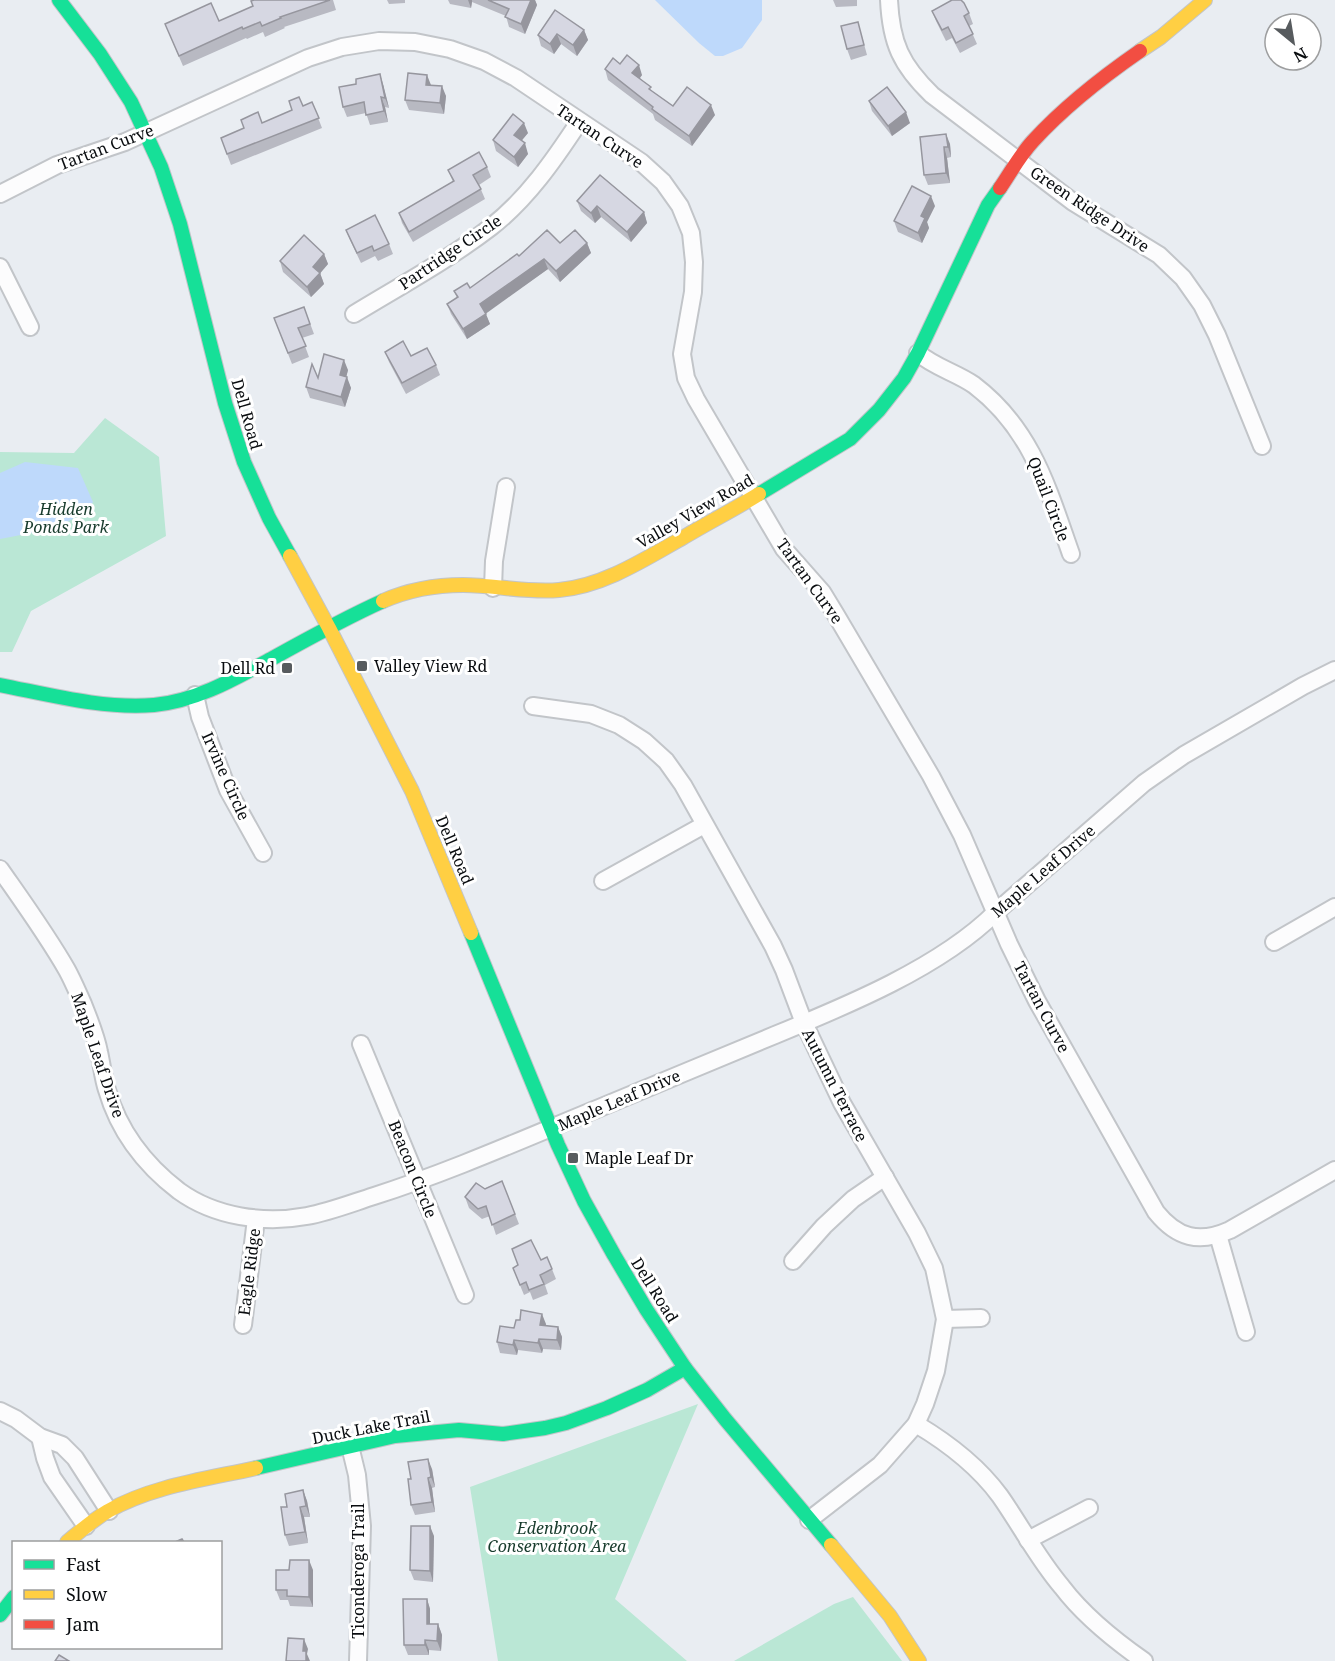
<svg xmlns="http://www.w3.org/2000/svg" width="1335" height="1661" viewBox="0 0 1335 1661" font-family="'Noto Serif',serif">
  <style>
    .green { fill: #bae7d5 }
    .water { fill: #bed9fb }
    .lines { fill: none; stroke-linecap: round; stroke-linejoin: round }
    .street-casing { stroke: #c2c5c9; stroke-width: 20 }
    .fast-casing { stroke: #c2c5c9; stroke-width: 16 }
    .slow-casing { stroke: #c2c5c9; stroke-width: 16 }
    .jam-casing { stroke: #c2c5c9; stroke-width: 16 }
    .street { stroke: #fcfcfd; stroke-width: 16 }
    .fast { stroke: #16e098; stroke-width: 14 }
    .slow { stroke: #ffcf43; stroke-width: 14 }
    .jam { stroke: #f24e42; stroke-width: 14 }
    .wall { fill: #b8b9c2 }
    .shaded-wall { fill: #96969e }
    .building { fill: #d6d7e2; stroke: #96969e; stroke-width: 1.5 }
    .poi-dot { fill: #575b5e; stroke: #fff; stroke-width: 2 }
    .labels { text-anchor: middle; dominant-baseline: central; stroke-width: 6; stroke-linejoin: round; paint-order: stroke }
    .street-label { font-size: 16px; fill: #090c0f; stroke: #fff }
    .park-label { font-size: 16px; font-style: italic; fill: #173b2c; stroke: #fff }
    .poi-label { font-size: 16px; fill: #090c0f; stroke: #fff; text-anchor: start }
  </style>
  <rect width="100%" height="100%" fill="#e9edf2"/>
  <g class="green">
    <path d="M105,418L159,457L166,536L31,611L12,652H0V452L74,453Z"/>
    <path d="M698,1404L615,1599L687,1661H498L470,1487Z"/>
    <path d="M853,1597L902,1661H734L834,1604Z"/>
  </g>
  <g class="water">
    <path d="M655,0H762V20L742,48L723,56H715L699,43Z"/>
    <path d="M25,462L78,468L93,502L89,509L57,528L0,539V473Z"/>
  </g>
  <g class="lines">
    <defs>
      <g id="street">
        <path d="M889,0C891,43 901,65 932,95L1073,202L1159,255L1183,278L1202,305L1217,335L1262,446"/>
        <path d="M0,194L57,165L125,142L308,58L342,47L379,41L415,42L450,49L484,61L516,78L641,162L663,182L680,206L691,233L694,262L693,292L682,354L686,378L696,399L784,549L822,592L836,615L931,776L962,835L1009,944L1037,1001L1156,1212C1177,1238 1199,1244 1230,1230L1335,1170"/>
        <path d="M0,267L30,327"/>
        <path d="M354,314C400,286 448,260 491,227C527,199 554,160 579,122"/>
        <path d="M918,353C934,367 957,373 974,385C1032,429 1048,489 1071,554"/>
        <path d="M493,588L494,561L506,487"/>
        <path d="M195,695L200,717L228,790L263,853"/>
        <path d="M533,706L591,714L619,725L644,741L666,761L683,785L773,946L784,970L804,1023L842,1103L917,1233L934,1268L945,1319L936,1371L925,1404L916,1424L880,1465L809,1520"/>
        <path d="M0,869C23,902 47,935 67,970C73,981 78,993 83,1004C89,1019 96,1036 99,1052C102,1065 103,1078 107,1090C119,1131 145,1165 179,1191C215,1217 264,1224 307,1216C329,1212 352,1203 374,1196C452,1171 528,1137 604,1106C661,1082 718,1059 775,1035C846,1006 941,967 996,912L1144,783L1184,755L1303,686L1335,670"/>
        <path d="M603,881L704,825"/>
        <path d="M1274,942L1335,907"/>
        <path d="M361,1044L465,1295"/>
        <path d="M1218,1235L1246,1332"/>
        <path d="M793,1261L824,1226L853,1199L885,1177"/>
        <path d="M945,1319L981,1318"/>
        <path d="M243,1325L256,1219"/>
        <path d="M0,1411L16,1419L40,1437L62,1445L75,1458L109,1511"/>
        <path d="M916,1424C948,1443 978,1466 1000,1496C1021,1526 1038,1559 1062,1587C1084,1616 1114,1640 1144,1661"/>
        <path d="M40,1437L45,1458L52,1477L86,1526"/>
        <path d="M350,1446L357,1475L362,1526L358,1661"/>
        <path d="M1028,1540L1089,1508"/>
      </g>
      <g id="fast">
        <path d="M59,0L100,54L131,102L161,167L180,224L225,403L244,462L269,518L290,556"/>
        <path d="M759,494L850,439L879,410L904,378L918,353L988,205L1000,188"/>
        <path d="M0,685C51,695 102,709 154,705C197,701 236,678 273,658C309,638 345,618 383,601"/>
        <path d="M471,933L558,1145L584,1201L614,1255L646,1309L685,1368L725,1419L831,1545"/>
        <path d="M256,1468L395,1436L459,1430L503,1434L545,1428L566,1423L607,1408L647,1390L685,1368"/>
        <path d="M0,1615L14,1597"/>
      </g>
      <g id="slow">
        <path d="M1140,51L1161,37L1205,0"/>
        <path d="M290,556L329,628L412,791L471,933"/>
        <path d="M383,601C408,590 435,585 463,585C495,585 526,593 559,590C604,586 645,559 684,537C709,522 735,509 759,494"/>
        <path d="M67,1542C80,1531 93,1520 108,1511C152,1486 207,1479 256,1468"/>
        <path d="M831,1545L890,1616L919,1661"/>
      </g>
      <path id="jam" d="M1000,188C1011,172 1020,155 1033,141C1065,106 1101,78 1140,51"/>
    </defs>
    <use href="#street" class="street-casing"/>
    <use href="#fast" class="fast-casing"/>
    <use href="#slow" class="slow-casing"/>
    <use href="#jam" class="jam-casing"/>
    <use href="#street" class="street"/>
    <use href="#fast" class="fast"/>
    <use href="#slow" class="slow"/>
    <use href="#jam" class="jam"/>
  </g>
  <g class="wall">
    <path d="M254,0H333L336,10L284,27L285,28L265,37L263,32L247,39L246,38L183,66L165,24L219,21L253,6Z"/>
    <path d="M387,0H405V3L389,4Z"/>
    <path d="M448,0H535L537,5L525,34L509,27L506,16L472,2L471,8L450,4Z"/>
    <path d="M833,0H857V6L836,7Z"/>
    <path d="M932,11L969,13L973,24L969,26L977,44L960,53L952,38L946,41L936,21Z"/>
    <path d="M858,22L867,55L851,60L847,49Z"/>
    <path d="M584,30L588,40L577,56L561,44L554,54L541,46L538,35Z"/>
    <path d="M620,64L642,75L640,78L652,91L673,106L715,115L692,146L655,120L653,114L608,80L605,69Z"/>
    <path d="M383,84L389,108L385,107L388,122L370,125L366,113L347,117L343,107Z"/>
    <path d="M431,85L446,96L444,114L409,110L405,100Z"/>
    <path d="M869,101L910,123L892,136L872,111Z"/>
    <path d="M312,102L322,128L231,165L221,138L262,123Z"/>
    <path d="M528,133L521,141L528,154L518,167L496,151L493,140Z"/>
    <path d="M920,137L950,144L951,157L947,158L950,183L928,185L924,175Z"/>
    <path d="M487,167L491,177L479,185L485,199L413,242L402,223L399,213L453,182L448,170Z"/>
    <path d="M577,201L644,212L647,223L631,242L601,217L595,223L581,211Z"/>
    <path d="M935,206L927,222L929,228L922,243L898,232L894,221Z"/>
    <path d="M346,230L389,244L393,254L378,261L375,256L361,263L350,240Z"/>
    <path d="M560,243H587L591,253L560,282L548,269L485,313L490,324L467,339L451,314L447,304L457,298L454,291L470,288L519,256Z"/>
    <path d="M324,254L328,264L320,273L324,284L311,297L283,272L280,261Z"/>
    <path d="M304,307L314,334L302,338L309,357L292,364L274,318Z"/>
    <path d="M385,352L411,356L436,365L440,375L406,394L389,362Z"/>
    <path d="M348,370L346,377L351,388L345,407L310,398L306,387L318,378Z"/>
    <path d="M502,1181L519,1224L496,1235L490,1216L482,1219L469,1208L465,1197Z"/>
    <path d="M547,1257L556,1279L545,1285L548,1294L533,1300L530,1292L524,1295L513,1268L518,1266L541,1260Z"/>
    <path d="M546,1324L545,1326L558,1327L562,1337L561,1350L543,1349L542,1353L518,1350L517,1355L500,1353L497,1342L514,1328Z"/>
    <path d="M432,1469L435,1487L432,1488L435,1512L415,1515L411,1505V1479Z"/>
    <path d="M303,1490L307,1501L310,1517H304L308,1543L289,1546L285,1535L287,1507Z"/>
    <path d="M434,1536L433,1582L414,1580L410,1570Z"/>
    <path d="M313,1570V1607L290,1606L288,1600H280L276,1590Z"/>
    <path d="M427,1599L430,1609V1624H438L442,1635L441,1651L429,1650V1655H408L404,1645Z"/>
  </g>
  <g class="shaded-wall">
    <path d="M468,0H472V2L471,8Z"/>
    <path d="M531,0H535L537,5L525,34L521,24Z"/>
    <path d="M584,30L588,40L577,56L573,45Z"/>
    <path d="M557,34L561,44L554,54L550,44Z"/>
    <path d="M639,65L642,75L636,83L632,73Z"/>
    <path d="M380,74L383,84L389,108L385,98Z"/>
    <path d="M427,75L431,85H426Z"/>
    <path d="M442,86L446,96L444,114L440,103Z"/>
    <path d="M381,97L385,107L388,122L384,111Z"/>
    <path d="M711,105L715,115L692,146L689,136Z"/>
    <path d="M906,112L910,123L892,136L888,126Z"/>
    <path d="M524,123L528,133L518,145L514,135Z"/>
    <path d="M946,134L950,144L951,157L948,147Z"/>
    <path d="M525,143L528,154L518,167L514,157Z"/>
    <path d="M944,147L947,158L950,183L946,173Z"/>
    <path d="M931,196L935,206L927,222L929,228L922,243L918,233L921,216Z"/>
    <path d="M597,206L601,217L595,223L591,213Z"/>
    <path d="M644,212L647,223L631,242L627,232Z"/>
    <path d="M587,243L591,253L560,282L556,271Z"/>
    <path d="M324,254L328,264L317,277L313,267Z"/>
    <path d="M544,259L548,269L484,315L480,304Z"/>
    <path d="M320,273L324,284L311,297L307,287Z"/>
    <path d="M486,314L490,324L467,339L463,329Z"/>
    <path d="M344,360L348,370L344,386L340,375Z"/>
    <path d="M347,377L351,388L345,407L341,397Z"/>
    <path d="M542,1314L546,1324L544,1335L540,1325Z"/>
    <path d="M558,1327L562,1337L561,1350L557,1340Z"/>
    <path d="M539,1339L543,1349L542,1353L538,1343Z"/>
    <path d="M514,1340L518,1350L517,1355L513,1345Z"/>
    <path d="M428,1459L432,1469L435,1487L431,1477Z"/>
    <path d="M428,1478L432,1488L435,1512L432,1502Z"/>
    <path d="M303,1490L307,1501L310,1517L306,1506Z"/>
    <path d="M300,1507L304,1517L308,1543L305,1532Z"/>
    <path d="M430,1526L434,1536L433,1582L430,1571Z"/>
    <path d="M309,1560L313,1570V1607L309,1597Z"/>
    <path d="M427,1599L430,1609V1634L427,1624Z"/>
    <path d="M438,1624L442,1635L441,1651L437,1641Z"/>
    <path d="M304,1639L308,1649L307,1654L310,1661H306L303,1651Z"/>
    <path d="M425,1640L429,1650V1655L425,1645Z"/>
  </g>
  <g class="building">
    <path d="M254,0H330L280,17L281,18L262,26L260,22L243,29L242,27L179,56L165,24L211,3L219,21L253,6L251,1Z"/>
    <path d="M488,0H531L521,24L505,17L509,9Z"/>
    <path d="M952,0H961L964,3L969,13L964,16L973,34L956,43L948,27L942,30L932,11Z"/>
    <path d="M555,10L584,30L573,45L557,34L550,44L538,35Z"/>
    <path d="M858,22L864,45L847,49L841,26Z"/>
    <path d="M627,55L639,65L632,73L651,87L649,89L673,106L687,87L711,105L689,136L652,109L653,107L605,69L613,58L620,64Z"/>
    <path d="M408,73L427,75L426,85L442,86L440,103L405,100Z"/>
    <path d="M380,74L385,98L381,97L384,111L366,115L364,102L343,107L339,87L356,84V79Z"/>
    <path d="M887,87L906,112L888,126L869,101Z"/>
    <path d="M299,97L303,106L312,102L319,118L227,154L221,138L244,128L241,120L258,112L262,123L292,110L289,101Z"/>
    <path d="M513,114L524,123L514,135L525,143L514,157L493,140Z"/>
    <path d="M946,134L948,147H944L946,173L924,175L920,137Z"/>
    <path d="M479,152L487,167L473,175L481,189L409,232L399,213L454,181L448,170Z"/>
    <path d="M600,175L644,212L627,232L597,206L591,213L577,201Z"/>
    <path d="M912,186L931,196L921,216L925,218L918,233L894,221Z"/>
    <path d="M375,215L389,244L374,251L372,246L357,253L346,230Z"/>
    <path d="M547,230L560,243L575,230L587,243L556,271L544,259L480,304L486,314L463,329L447,304L458,297L454,291L467,283L470,288L517,254L519,256Z"/>
    <path d="M304,235L324,254L313,267L320,273L307,287L280,261Z"/>
    <path d="M304,307L310,324L298,328L306,346L288,353L274,318Z"/>
    <path d="M403,341L411,356L427,348L436,365L402,383L385,352Z"/>
    <path d="M324,354L344,360L340,375L347,377L341,397L306,387L312,364L318,378Z"/>
    <path d="M502,1181L515,1214L492,1225L486,1206L478,1209L465,1197L476,1183L485,1189Z"/>
    <path d="M531,1240L541,1260L547,1257L552,1269L540,1275L544,1284L529,1290L526,1282L520,1285L513,1268L518,1265L512,1249Z"/>
    <path d="M521,1310L542,1314L540,1325L558,1327L557,1340L539,1339L538,1343L514,1340L513,1345L497,1342L500,1326L514,1328L516,1320H520Z"/>
    <path d="M428,1459L431,1477L428,1478L432,1502L411,1505L408,1479H411L408,1462Z"/>
    <path d="M303,1490L306,1506L300,1507L305,1532L285,1535L281,1507H287L285,1494Z"/>
    <path d="M411,1526H430V1571L410,1570Z"/>
    <path d="M182,1539L184,1542H175Z"/>
    <path d="M290,1560H309V1597L287,1596V1590H276V1570H289Z"/>
    <path d="M403,1599H427V1624H438L437,1641L425,1640V1645H404Z"/>
    <path d="M288,1638L304,1639L303,1651H306V1661H286Z"/>
    <path d="M59,1655L69,1661H55Z"/>
  </g>
  <g class="poi-dot">
    <rect x="356" y="660" width="12" height="12" rx="3"/>
    <rect x="281" y="662" width="12" height="12" rx="3"/>
    <rect x="567" y="1152" width="12" height="12" rx="3"/>
  </g>
  <g class="labels">
    <g class="street-label">
      <text transform="translate(600 136) rotate(34)">Tartan Curve</text>
      <text transform="translate(106 147) rotate(-21)">Tartan Curve</text>
      <text transform="translate(1090 209) rotate(34)">Green Ridge Drive</text>
      <text transform="translate(450 252) rotate(-34)">Partridge Circle</text>
      <text transform="translate(247 414) rotate(74)">Dell Road</text>
      <text transform="translate(1049 499) rotate(69)">Quail Circle</text>
      <text transform="translate(695 511) rotate(-30)">Valley View Road</text>
      <text transform="translate(810 581) rotate(54)">Tartan Curve</text>
      <text transform="translate(226 776) rotate(66)">Irvine Circle</text>
      <text transform="translate(455 850) rotate(67)">Dell Road</text>
      <text transform="translate(1043 871) rotate(-41)">Maple Leaf Drive</text>
      <text transform="translate(1042 1007) rotate(62)">Tartan Curve</text>
      <text transform="translate(98 1055) rotate(71)">Maple Leaf Drive</text>
      <text transform="translate(835 1085) rotate(63)">Autumn Terrace</text>
      <text transform="translate(619 1100) rotate(-23)">Maple Leaf Drive</text>
      <text transform="translate(413 1169) rotate(68)">Beacon Circle</text>
      <text transform="translate(249 1272) rotate(-83)">Eagle Ridge</text>
      <text transform="translate(655 1290) rotate(58)">Dell Road</text>
      <text transform="translate(371 1427) rotate(-11)">Duck Lake Trail</text>
      <text transform="translate(358 1571) rotate(-90)">Ticonderoga Trail</text>
    </g>
    <g class="park-label">
      <text x="66" y="509">Hidden<tspan x="66" dy="18">Ponds Park</tspan></text>
      <text x="557" y="1528">Edenbrook<tspan x="557" dy="18">Conservation Area</tspan></text>
    </g>
    <g class="poi-label">
      <text x="374" y="666">Valley View Rd</text>
      <text x="275" y="668" text-anchor="end">Dell Rd</text>
      <text x="585" y="1158">Maple Leaf Dr</text>
    </g>
  </g>
  <rect x="12" y="1541" width="210" height="108" fill="#ffffff" stroke="#9d9e9f" stroke-width="1.5"/>
  <rect x="24" y="1560" width="30" height="9" fill="#16e098" stroke="#9d9e9f" stroke-width="1.5"/>
  <text x="66" y="1571" font-size="18" fill="#090c0f">Fast</text>
  <rect x="24" y="1590" width="30" height="9" fill="#ffcf43" stroke="#9d9e9f" stroke-width="1.5"/>
  <text x="66" y="1601" font-size="18" fill="#090c0f">Slow</text>
  <rect x="24" y="1620" width="30" height="9" fill="#f24e42" stroke="#9d9e9f" stroke-width="1.5"/>
  <text x="66" y="1631" font-size="18" fill="#090c0f">Jam</text>
  <g transform="translate(1293 42) rotate(150)"><circle r="28" fill="#ffffff" stroke="#9d9e9f" stroke-width="1.5"/>
  <path d="M0-4.5L10 22L0 15L-10 22Z" fill="#575b5e"/>
  <text y="-9" font-size="16" font-weight="bold" text-anchor="middle" fill="#090c0f">N</text>
  </g>
</svg>
